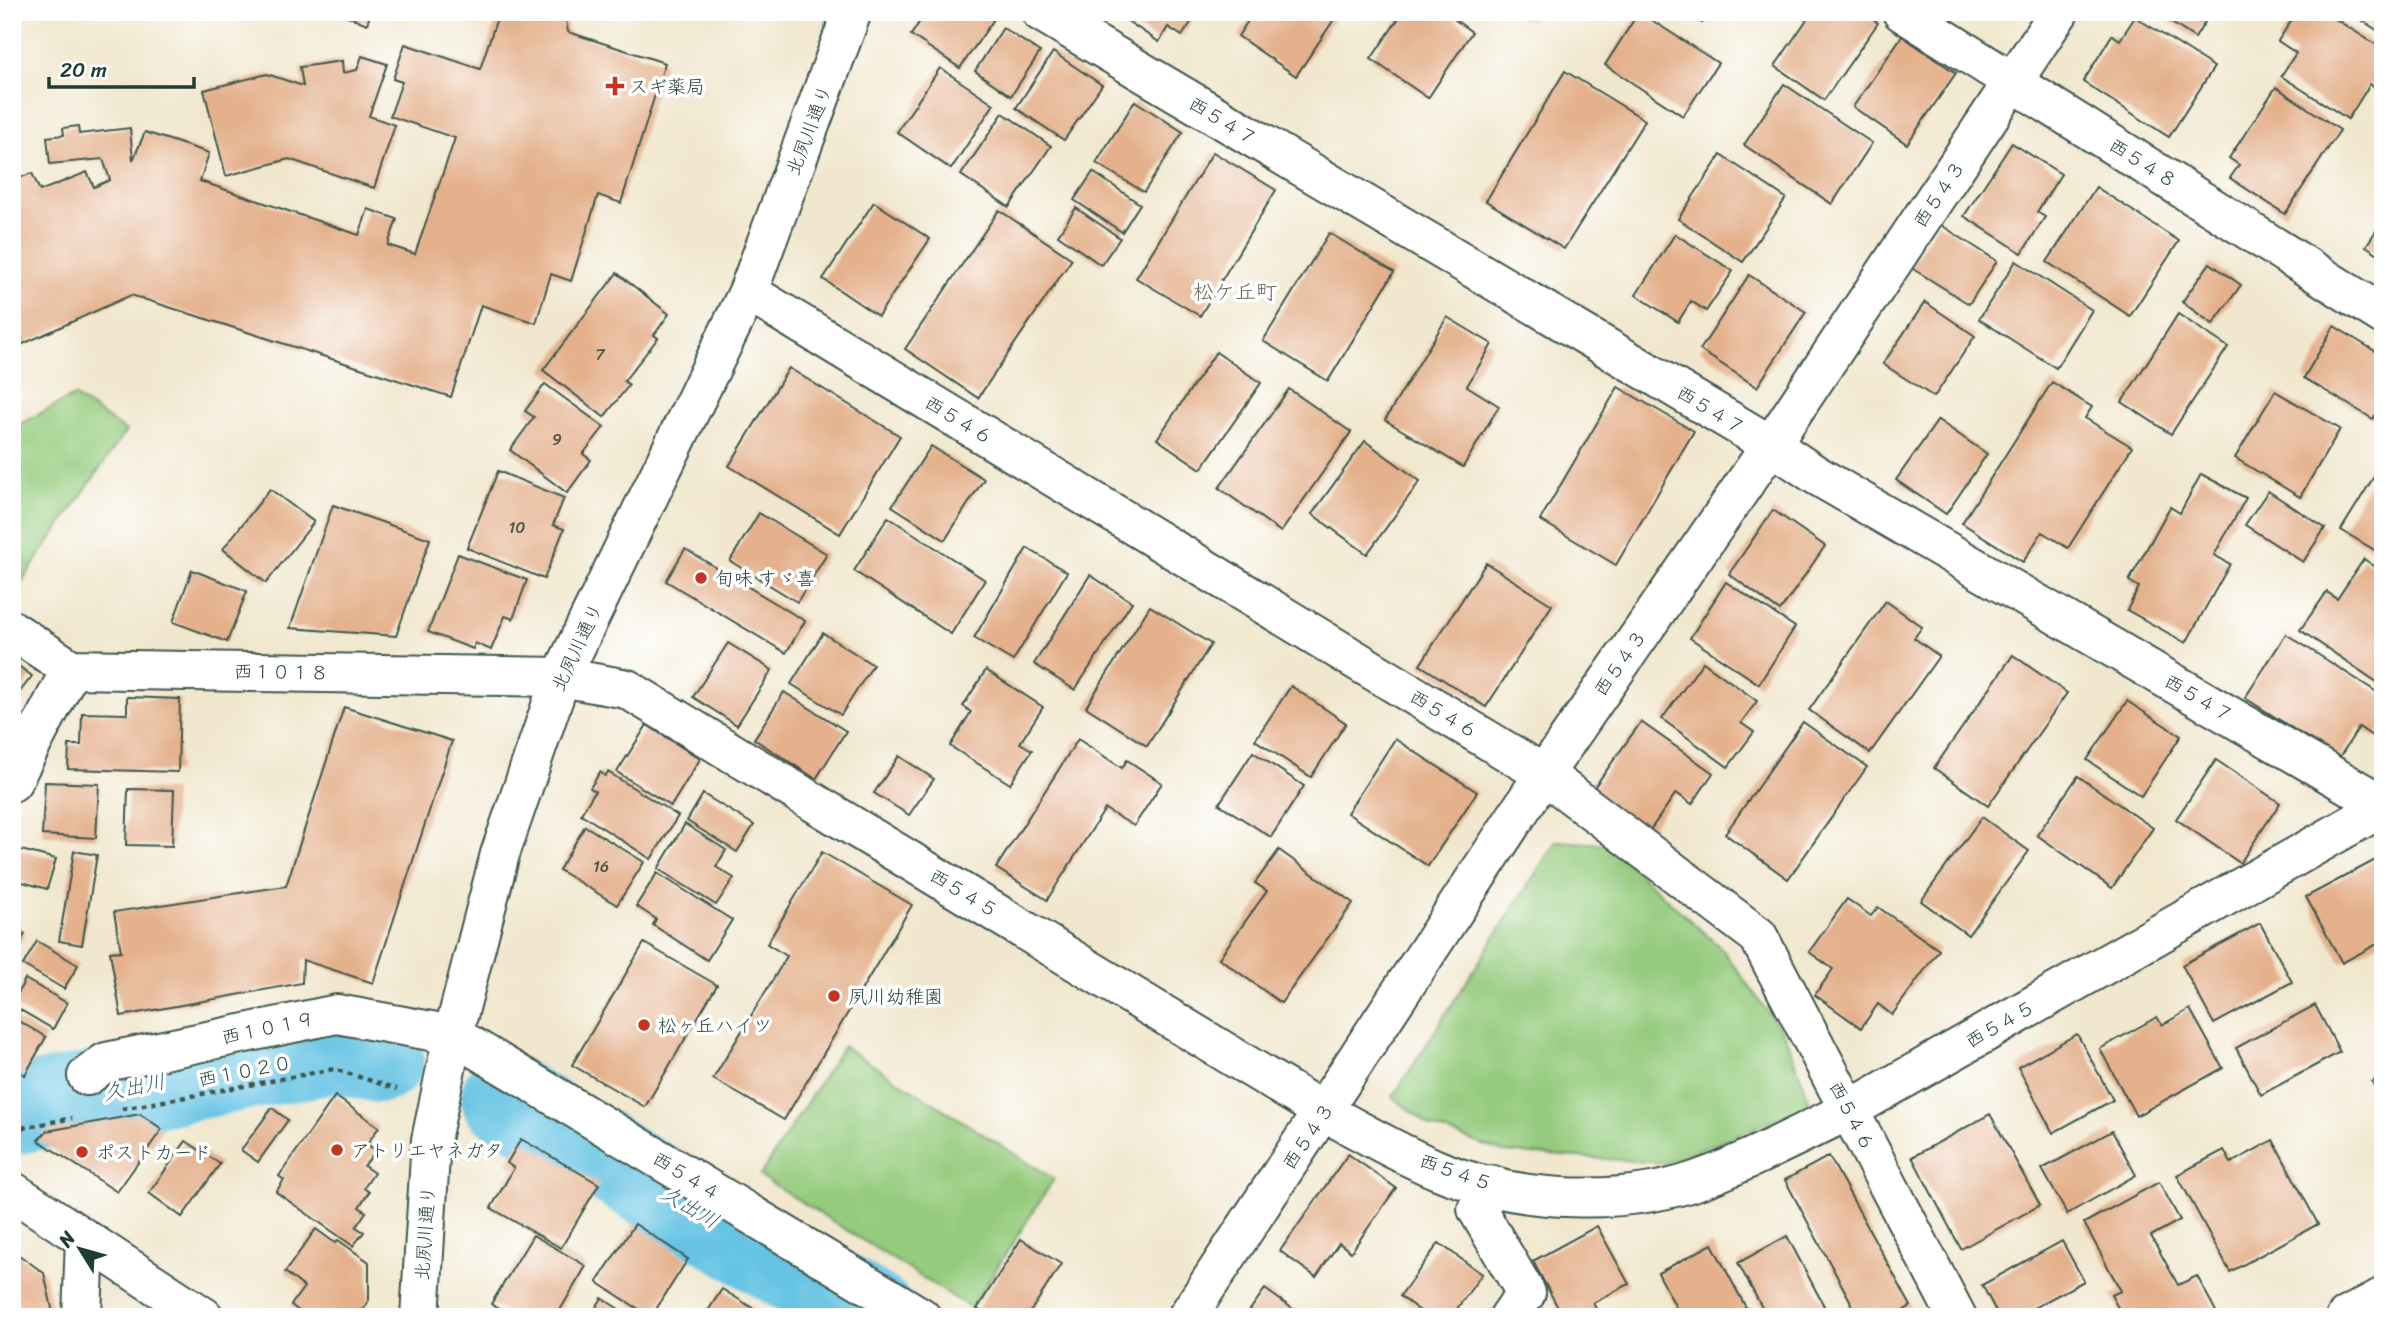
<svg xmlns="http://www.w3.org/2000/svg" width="2395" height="1329" viewBox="0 0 2395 1329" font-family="Sriracha,'Klee One',sans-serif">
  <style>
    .green { fill: #94cb7d; stroke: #5a8458; stroke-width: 2 }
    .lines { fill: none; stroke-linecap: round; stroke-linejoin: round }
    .river { stroke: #65c3e3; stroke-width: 88 }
    .building { fill: #e4b18c }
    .street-casing { stroke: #3e564b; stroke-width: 42 }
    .secondary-casing { stroke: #3e564b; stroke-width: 42 }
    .path { stroke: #3e564b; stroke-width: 4.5; stroke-dasharray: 5 5; stroke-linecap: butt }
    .street { stroke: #fff; stroke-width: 38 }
    .secondary { stroke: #fff; stroke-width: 38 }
    .poi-dot { fill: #c8321e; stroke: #fff; stroke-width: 2.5 }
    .labels { text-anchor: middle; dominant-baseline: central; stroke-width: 7; stroke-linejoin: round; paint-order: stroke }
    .number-label { font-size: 16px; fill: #505a4a }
    .poi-label { font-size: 19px; fill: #1f3d34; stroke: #fff; text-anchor: start }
    .street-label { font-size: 19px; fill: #1f3d34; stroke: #fff }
    .neighbourhood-label { font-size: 21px; fill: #646653; stroke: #fff }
    .water-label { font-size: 21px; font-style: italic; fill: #346569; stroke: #fff }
  </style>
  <rect width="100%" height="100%" fill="#fff"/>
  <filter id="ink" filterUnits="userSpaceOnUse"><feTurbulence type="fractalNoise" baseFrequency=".0143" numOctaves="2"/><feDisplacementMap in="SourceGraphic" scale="14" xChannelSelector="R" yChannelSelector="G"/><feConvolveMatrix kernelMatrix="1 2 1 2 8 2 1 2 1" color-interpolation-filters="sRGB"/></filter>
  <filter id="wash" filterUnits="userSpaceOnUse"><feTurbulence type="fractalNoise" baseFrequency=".00686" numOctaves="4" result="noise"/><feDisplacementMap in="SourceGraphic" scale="28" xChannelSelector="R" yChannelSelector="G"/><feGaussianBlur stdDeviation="1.57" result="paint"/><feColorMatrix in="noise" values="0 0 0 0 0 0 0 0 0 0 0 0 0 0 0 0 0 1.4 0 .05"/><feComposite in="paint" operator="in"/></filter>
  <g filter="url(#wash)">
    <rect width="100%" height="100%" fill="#f1e7ce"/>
    <g class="green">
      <path d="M74,396L126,431L16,590L12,588V428Z"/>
      <path d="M1556,841L1606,844L1722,949L1785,1036L1811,1105L1665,1163L1503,1152L1430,1126L1393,1097Z"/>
      <path d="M843,1046L1054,1179L971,1308L760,1176Z"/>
    </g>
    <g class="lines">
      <g class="river">
        <path d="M505,1097L874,1317"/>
        <path d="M12,1111L335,1049L380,1059"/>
      </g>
    </g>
    <g id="blocks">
      <g class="building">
        <path d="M337,12H371L367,24Z"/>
        <path d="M495,12H565L568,32L665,63L621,203L598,195L571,281L551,274L536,323L481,305L451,397L131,295L12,349V181L32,173L40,191L87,172L94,187L110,180L103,159L50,164L47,137L64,135L63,128L78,126L79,134L130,128L133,160L145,132L209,153L200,181L359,235L368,209L397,219L388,245L415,254L455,138L390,116L402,82L393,79L405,44L480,69L496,21Z"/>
        <path d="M926,12H984L994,19L960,68L911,35Z"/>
        <path d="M1114,12H1198L1182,36L1168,27L1159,42Z"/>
        <path d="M1254,12H1339L1296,76L1238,36Z"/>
        <path d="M1403,12H1444L1472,32L1428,98L1371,59Z"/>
        <path d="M1515,12H1537L1530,22Z"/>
        <path d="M1639,12L1718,63L1683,116L1605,65Z"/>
        <path d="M1686,12H1710L1702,23Z"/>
        <path d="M1812,12H1863L1878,23L1824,100L1775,66Z"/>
        <path d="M2155,12H2211L2195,38Z"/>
        <path d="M2297,12H2324L2383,49V92L2370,84L2348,119L2281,76L2296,53L2278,41Z"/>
        <path d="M2349,12H2383V34Z"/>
        <path d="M2135,17L2214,67L2169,137L2083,82L2112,35L2120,40Z"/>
        <path d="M1003,28L1040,52L1011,96L975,71Z"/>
        <path d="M1902,36L1956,73L1907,144L1853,107Z"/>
        <path d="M1053,52L1102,85L1064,140L1016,108Z"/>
        <path d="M362,56L387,64L369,116L395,125L374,188L289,159L226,176L204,90L267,74L303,86L300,67L342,61L343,73L357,70Z"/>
        <path d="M940,68L994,104L951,169L897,132Z"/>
        <path d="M1565,71L1645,120L1564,249L1486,201Z"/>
        <path d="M1784,84L1872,143L1832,204L1744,145Z"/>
        <path d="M2276,87L2340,130L2285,214L2230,178L2239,165L2229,158Z"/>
        <path d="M1135,101L1183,132L1144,192L1096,163Z"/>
        <path d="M1003,113L1051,146L1009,207L961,175Z"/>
        <path d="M2012,143L2061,174L2037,212L2045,217L2022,253L1964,216Z"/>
        <path d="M1213,152L1276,190L1200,316L1136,278Z"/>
        <path d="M1721,155L1786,198L1743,262L1678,219Z"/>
        <path d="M1093,172L1140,204L1122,232L1074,200Z"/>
        <path d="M2096,187L2179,241L2130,316L2047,262Z"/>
        <path d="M874,202L930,239L878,316L823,279Z"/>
        <path d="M1076,208L1120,238L1101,265L1058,235Z"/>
        <path d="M999,210L1072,259L978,398L905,349Z"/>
        <path d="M2383,220V257L2366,246Z"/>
        <path d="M1938,223L1997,261L1969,304L1910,267Z"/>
        <path d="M1329,233L1394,272L1328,381L1263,341Z"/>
        <path d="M1675,234L1733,271L1706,311L1691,301L1678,322L1636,295Z"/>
        <path d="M2016,261L2092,310L2056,368L1979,319Z"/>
        <path d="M2210,263L2241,285L2213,324L2182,302Z"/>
        <path d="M617,273L669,314L654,335L658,338L624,381L629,385L604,417L543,370Z"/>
        <path d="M1749,275L1806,312L1757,387L1700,350Z"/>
        <path d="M1925,302L1975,336L1934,397L1883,364Z"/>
        <path d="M2178,314L2228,347L2171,434L2122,402Z"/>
        <path d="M1447,317L1492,344L1467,386L1499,406L1463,467L1385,420Z"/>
        <path d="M2334,326L2383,356V403L2373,419L2304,378Z"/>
        <path d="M1216,352L1261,383L1201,469L1157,439Z"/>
        <path d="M789,368L900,436L840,534L729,466Z"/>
        <path d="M2052,382L2092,407L2085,418L2132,447L2068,548L2042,532L2023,562L1962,523Z"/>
        <path d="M545,384L604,427L583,454L591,460L567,493L510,450L534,417L525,411Z"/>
        <path d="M1618,387L1694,431L1616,565L1540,520Z"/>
        <path d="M1289,389L1351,432L1281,532L1219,488Z"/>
        <path d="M2275,391L2340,429L2300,497L2235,458Z"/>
        <path d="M1938,420L1987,454L1946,514L1896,480Z"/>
        <path d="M1365,441L1420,481L1367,554L1312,514Z"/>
        <path d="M931,446L984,479L945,540L892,506Z"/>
        <path d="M2383,462V555L2341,530Z"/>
        <path d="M498,471L564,498L553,525L564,529L544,579L467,548Z"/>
        <path d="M2201,474L2246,498L2214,555L2230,564L2186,643L2127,610L2139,587L2129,581L2170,507L2180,513Z"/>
        <path d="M270,489L314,522L266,583L223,549Z"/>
        <path d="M2268,491L2325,528L2303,562L2245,525Z"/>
        <path d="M333,505L430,539L396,636L290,628Z"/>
        <path d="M1773,510L1825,546L1780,611L1729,574Z"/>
        <path d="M759,513L827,554L797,602L730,561Z"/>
        <path d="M888,517L985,580L951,634L854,571Z"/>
        <path d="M1027,548L1067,572L1013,661L974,638Z"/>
        <path d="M685,549L805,621L786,653L666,581Z"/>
        <path d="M458,554L527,580L513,619L505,616L491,650L475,643L473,649L428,632Z"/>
        <path d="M2364,559L2383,572V686L2300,630L2327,592L2337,599Z"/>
        <path d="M1486,563L1552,605L1486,707L1420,665Z"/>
        <path d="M192,570L247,591L227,642L173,622Z"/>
        <path d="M1090,575L1132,602L1075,690L1034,664Z"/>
        <path d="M1726,582L1795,627L1759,684L1690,638Z"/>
        <path d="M1886,601L1922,627L1914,638L1939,656L1870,753L1809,710Z"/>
        <path d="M1150,606L1211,644L1147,746L1086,707Z"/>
        <path d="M823,633L873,665L841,715L791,684Z"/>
        <path d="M2286,634L2383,696V726L2375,738L2359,727L2339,758L2245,698Z"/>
        <path d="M728,643L772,670L737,725L693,697Z"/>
        <path d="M2013,655L2067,693L1988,806L1934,768Z"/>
        <path d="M12,661L32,676L12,702Z"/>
        <path d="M1703,662L1757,701L1741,723L1754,732L1728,767L1662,719Z"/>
        <path d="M986,670L1043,707L1020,743L1032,750L1010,784L950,746L971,712L963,706Z"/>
        <path d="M1291,686L1346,723L1311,777L1255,740Z"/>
        <path d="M784,692L846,731L816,779L754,739Z"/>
        <path d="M127,697L180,699L178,772L68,769L69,745H81L82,713L127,714Z"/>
        <path d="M2127,701L2181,736L2141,796L2087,760Z"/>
        <path d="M344,707L452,741L373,983L303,960L302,983L121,1016L110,952L121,951L114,912L286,886Z"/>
        <path d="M1641,722L1713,773L1692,804L1676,793L1646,836L1588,796Z"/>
        <path d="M1803,722L1867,767L1788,879L1725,834Z"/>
        <path d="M647,725L700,759L671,806L617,772Z"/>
        <path d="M1078,739L1122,768L1127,760L1162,783L1134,826L1105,809L1047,900L996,868Z"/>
        <path d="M1395,739L1477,792L1428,866L1347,813Z"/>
        <path d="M1253,752L1304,786L1271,837L1219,804Z"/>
        <path d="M899,756L934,779L909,815L874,793Z"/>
        <path d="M2216,760L2280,803L2240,863L2176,819Z"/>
        <path d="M600,772L605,776L608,772L678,816L651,859L581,814L595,791L590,788Z"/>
        <path d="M2078,776L2153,828L2112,888L2037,835Z"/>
        <path d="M45,782L99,784L96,838L42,835Z"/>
        <path d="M128,789L174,790L172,846L126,845Z"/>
        <path d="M703,794L754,825L737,852L687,821Z"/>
        <path d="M1982,817L2029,851L1968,935L1921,901Z"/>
        <path d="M685,824L726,850L716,867L734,878L716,905L658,869Z"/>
        <path d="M585,826L644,862L617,905L559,870Z"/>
        <path d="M13,848L56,859L47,889L12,879Z"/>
        <path d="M1279,850L1353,903L1281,1003L1219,958L1267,891L1255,883Z"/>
        <path d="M74,851L97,855L82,945L59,941Z"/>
        <path d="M822,852L912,905L784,1120L713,1079L787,956L767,944Z"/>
        <path d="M2383,856V941L2342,963L2306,897Z"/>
        <path d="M657,873L732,920L707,960L653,925L656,919L636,906Z"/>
        <path d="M1847,899L1871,916L1878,907L1939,950L1892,1015L1878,1004L1861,1028L1815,995L1833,969L1809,952Z"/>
        <path d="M2260,923L2292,982L2214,1024L2182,965Z"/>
        <path d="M12,927L25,934L12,956Z"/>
        <path d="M37,941L78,965L64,989L23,965Z"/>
        <path d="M644,943L717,985L645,1107L572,1065Z"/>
        <path d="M25,979L67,1003L53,1029L12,1005Z"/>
        <path d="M2315,1005L2340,1052L2261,1095L2236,1048Z"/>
        <path d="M2190,1009L2223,1068L2136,1116L2100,1049L2157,1017L2162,1025Z"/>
        <path d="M12,1017L46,1037L25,1075L12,1067Z"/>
        <path d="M2077,1034L2113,1100L2053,1133L2018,1067Z"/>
        <path d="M2383,1076V1101L2372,1082Z"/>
        <path d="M335,1096L379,1127L367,1144L376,1151L364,1166L374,1173L364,1188L369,1192L359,1207L366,1212L356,1227L364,1232L353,1246L276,1192L284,1180L279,1176Z"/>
        <path d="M272,1108L288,1120L258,1162L241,1150Z"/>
        <path d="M140,1114L162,1129L117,1192L38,1140L47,1131Z"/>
        <path d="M1990,1114L2040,1205L1961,1249L1912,1157Z"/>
        <path d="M2112,1131L2136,1175L2067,1214L2042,1169Z"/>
        <path d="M521,1139L599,1184L561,1248L491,1208L514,1168L507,1163Z"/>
        <path d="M2273,1140L2318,1224L2230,1272L2177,1175L2224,1150L2231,1163Z"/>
        <path d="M186,1141L220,1164L182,1217L149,1193Z"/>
        <path d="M1348,1154L1396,1188L1351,1252L1339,1243L1316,1277L1280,1251Z"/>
        <path d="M1829,1156L1911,1306L1892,1317H1859L1785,1180Z"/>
        <path d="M2159,1182L2180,1220L2151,1236L2178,1285L2197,1276L2219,1317H2123L2111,1295L2121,1291L2084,1223Z"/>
        <path d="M635,1224L688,1259L651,1317L597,1282Z"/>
        <path d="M1597,1226L1629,1284L1593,1303L1600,1317H1563L1533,1261Z"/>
        <path d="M316,1229L335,1243L338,1240L369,1262V1300L359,1317H307L291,1305L304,1287L285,1272Z"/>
        <path d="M533,1235L586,1266L556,1317H512L491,1304Z"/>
        <path d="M1787,1236L1824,1306L1807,1317H1767L1738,1263Z"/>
        <path d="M1021,1239L1061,1264L1027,1317H989L977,1309Z"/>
        <path d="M2062,1241L2084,1281L2017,1317H1999L1982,1285Z"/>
        <path d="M1439,1243L1482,1274L1451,1317H1428L1400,1296Z"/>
        <path d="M1712,1244L1751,1317H1681L1658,1273Z"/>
        <path d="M12,1250L44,1273L54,1317H12Z"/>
        <path d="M722,1289L767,1317H704Z"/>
        <path d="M1265,1289L1304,1317H1245Z"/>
        <path d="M602,1298L631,1317H590Z"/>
      </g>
    </g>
  </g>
  <g filter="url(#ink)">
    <use href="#blocks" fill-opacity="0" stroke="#3e564b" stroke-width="2"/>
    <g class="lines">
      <defs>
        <g id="street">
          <path d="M1041,12L1771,445L1816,475L2383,805"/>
          <path d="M1902,12L2383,315"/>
          <path d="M748,292L1544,774L1758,936L1957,1317"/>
          <path d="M12,630L71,669L561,677L627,689L1324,1112C1361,1131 1399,1154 1438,1170C1518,1203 1628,1208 1709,1176C1757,1157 1803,1133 1849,1110L2383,807"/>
          <path d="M12,782L71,669"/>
          <path d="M87,1076L106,1062L337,1014L453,1035L921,1317"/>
          <path d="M1493,1185L1477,1209L1526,1293L1509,1317"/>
          <path d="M82,1317L85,1239"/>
          <path d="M1187,1317L1544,774L1771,445L2059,12"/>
          <path d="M2346,1317L2383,1297"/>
        </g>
        <g id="secondary">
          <path d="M12,1191L204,1317"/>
          <path d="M420,1317L431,1140L453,1035L500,854L561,677L748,292L852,12"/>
        </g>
      </defs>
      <use href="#street" class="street-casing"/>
      <use href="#secondary" class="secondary-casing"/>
      <g class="path">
        <path d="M122,1109L334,1069L397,1089"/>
        <path d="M12,1130L72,1118"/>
      </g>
      <use href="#street" class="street"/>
      <use href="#secondary" class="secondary"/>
    </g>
  </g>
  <g class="poi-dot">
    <path d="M611.5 75.5h7v7h7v7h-7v7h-7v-7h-7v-7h7z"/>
    <circle cx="701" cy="578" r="7"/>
    <circle cx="834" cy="996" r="7"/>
    <circle cx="644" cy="1025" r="7"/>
    <circle cx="337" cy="1150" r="7"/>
    <circle cx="82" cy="1152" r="7"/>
  </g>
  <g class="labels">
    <g class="number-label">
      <text x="600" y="354">7</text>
      <text x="557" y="439">9</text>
      <text x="517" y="527">10</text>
      <text x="601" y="866">16</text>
    </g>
    <g class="poi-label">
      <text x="629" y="86">スギ薬局</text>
      <text x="715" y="578">旬味 すゞ喜</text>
      <text x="848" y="996">夙川幼稚園</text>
      <text x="658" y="1025">松ヶ丘ハイツ</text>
      <text x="351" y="1150">アトリエヤネガタ</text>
      <text x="96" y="1152">ポストカード</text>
    </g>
    <g class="street-label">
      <text transform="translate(1223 121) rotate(31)">西５４７</text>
      <text transform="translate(809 130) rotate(-69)">北夙川通り</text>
      <text transform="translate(2143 163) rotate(32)">西５４８</text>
      <text transform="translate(1939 194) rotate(-56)">西５４３</text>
      <text transform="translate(1711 410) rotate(31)">西５４７</text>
      <text transform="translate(959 420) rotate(31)">西５４６</text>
      <text transform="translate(577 647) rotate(-65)">北夙川通り</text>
      <text transform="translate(1620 663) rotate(-55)">西５４３</text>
      <text transform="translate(281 672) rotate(1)">西１０１８</text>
      <text transform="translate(2199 698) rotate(30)">西５４７</text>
      <text transform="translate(1444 714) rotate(31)">西５４６</text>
      <text transform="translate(964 893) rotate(31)">西５４５</text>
      <text transform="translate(2000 1024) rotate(-30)">西５４５</text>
      <text transform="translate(268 1028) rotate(-12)">西１０１９</text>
      <text transform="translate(245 1071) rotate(-11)">西１０２０</text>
      <text transform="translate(1852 1116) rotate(62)">西５４６</text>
      <text transform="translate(1308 1136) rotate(-56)">西５４３</text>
      <text transform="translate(1456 1172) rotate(19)">西５４５</text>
      <text transform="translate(687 1176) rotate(31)">西５４４</text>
      <text transform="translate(425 1233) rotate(-86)">北夙川通り</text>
    </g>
    <g class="neighbourhood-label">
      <text x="1235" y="292">松ケ丘町</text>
    </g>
    <g class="water-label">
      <text transform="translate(134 1087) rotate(-11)">久出川</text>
      <text transform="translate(690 1207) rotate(31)">久出川</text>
    </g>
  </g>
  <rect width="2395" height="1329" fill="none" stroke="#fff" stroke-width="42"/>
  <g transform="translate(80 1249) rotate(307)" stroke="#ffffff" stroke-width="5" paint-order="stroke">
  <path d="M0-5L12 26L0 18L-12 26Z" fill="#1f3d34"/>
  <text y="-10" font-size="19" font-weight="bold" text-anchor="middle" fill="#1f3d34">N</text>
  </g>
  <path d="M49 77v10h145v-10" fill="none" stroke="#1f3d34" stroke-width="3.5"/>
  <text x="60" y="77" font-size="21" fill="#1f3d34" stroke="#ffffff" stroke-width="5" paint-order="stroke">20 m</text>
</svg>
